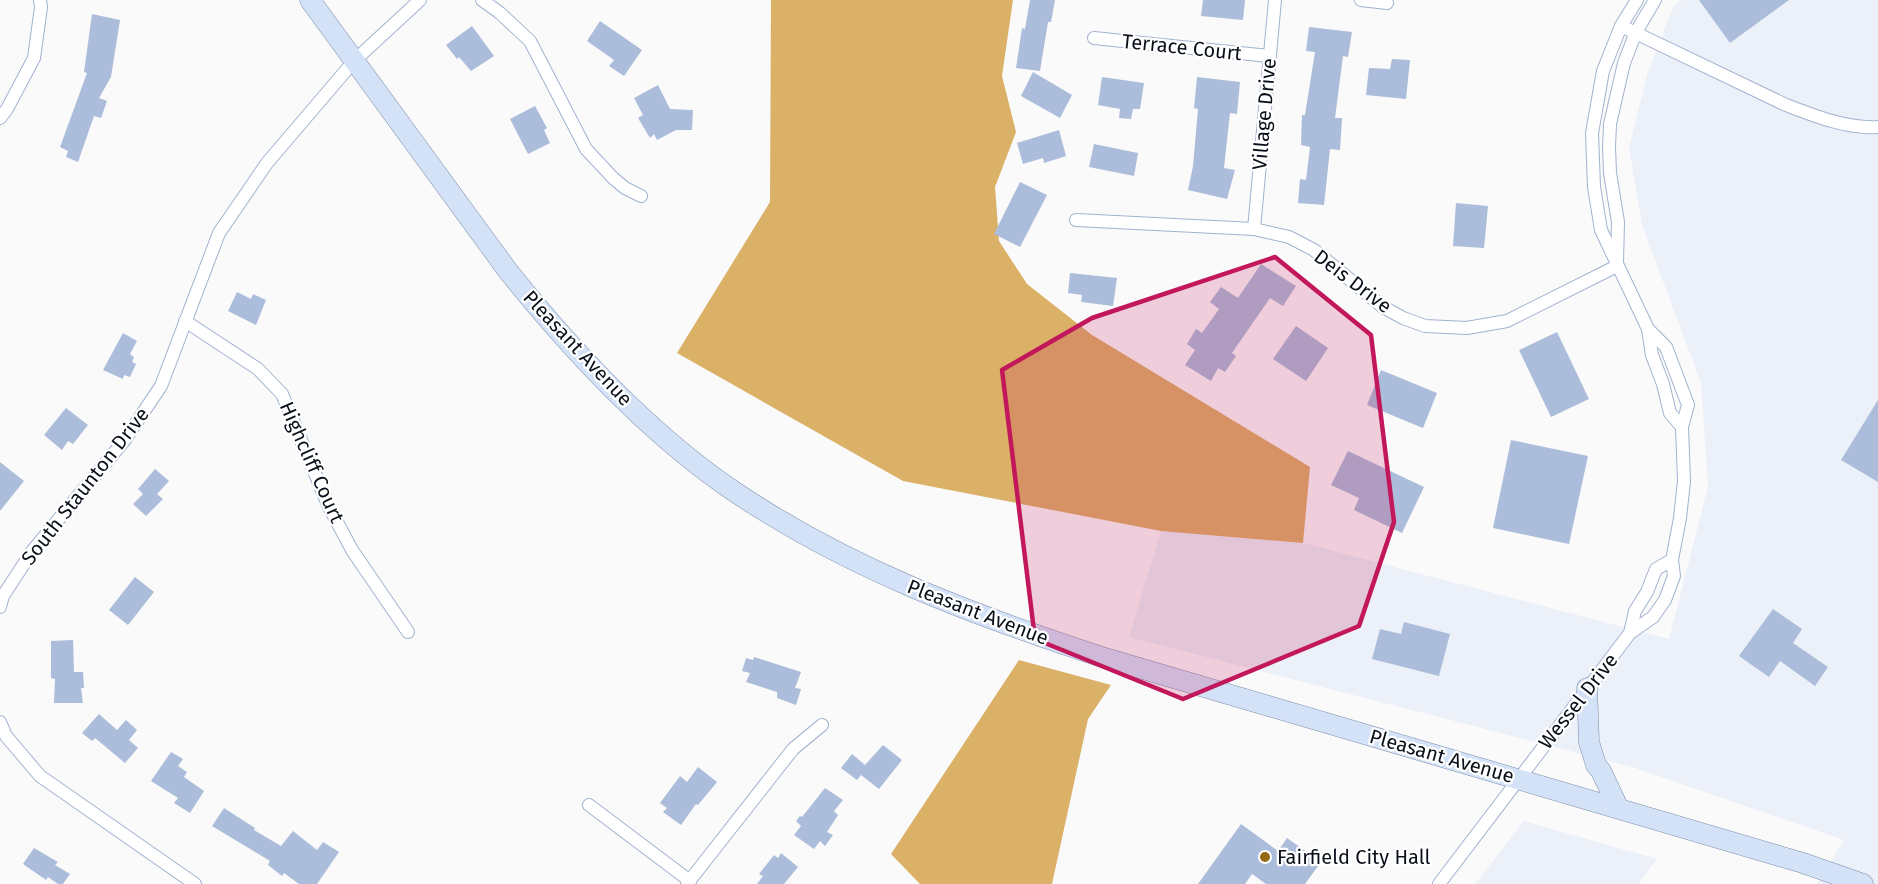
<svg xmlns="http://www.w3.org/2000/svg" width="1878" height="884" viewBox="0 0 1878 884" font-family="'Fira Sans',sans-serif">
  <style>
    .built { fill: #ecf0f8 }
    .forest { fill: #dbb067 }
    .building { fill: #abbdda }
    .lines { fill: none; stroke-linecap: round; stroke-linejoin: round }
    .street-casing { stroke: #a1b3d0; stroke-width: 14 }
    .primary-casing { stroke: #7b8ca7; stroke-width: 21 }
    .street { stroke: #fff; stroke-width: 12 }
    .primary { stroke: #d4e2f8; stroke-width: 20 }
    .marked { fill: #c2185b; fill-opacity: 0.2; stroke: #c2185b; stroke-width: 4.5; stroke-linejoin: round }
    .poi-dot { fill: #926912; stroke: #fff; stroke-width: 2 }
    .labels { text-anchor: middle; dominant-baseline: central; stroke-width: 4.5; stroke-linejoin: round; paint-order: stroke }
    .street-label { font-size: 20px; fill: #090f19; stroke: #fff }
    .poi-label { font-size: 20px; fill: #090f19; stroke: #fff; text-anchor: start }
  </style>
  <rect width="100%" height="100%" fill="#fafafa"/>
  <g class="built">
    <path d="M1681,0H1878V884H1817L1844,840L1632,767L1129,637L1161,531L1303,543L1669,639L1708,487L1701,383L1642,225L1629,148L1647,75L1673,7Z"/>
    <path d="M1524,821L1657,859L1638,884H1475Z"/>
  </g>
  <g class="forest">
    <path d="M771,0H1013L1002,76L1016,132L995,187L999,241L1027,284L1092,335L1310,467L1303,543L1161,531L903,481L677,353L770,202Z"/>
    <path d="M1019,660L1111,685L1088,719L1052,884H920L891,854Z"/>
  </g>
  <g class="building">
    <path d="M1030,0H1055L1051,22H1048L1040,71L1016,68L1022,28L1025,29Z"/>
    <path d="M1203,0H1245L1243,20L1201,16Z"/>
    <path d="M1699,0H1789L1730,43Z"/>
    <path d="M92,14L120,20L111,77L99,98L107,101L101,118L94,116L78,162L66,157L68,151L60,147L87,73L84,72Z"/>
    <path d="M600,21L642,50L624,76L609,66L614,60L587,41Z"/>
    <path d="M472,26L494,56L471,71L459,57L457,59L446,45Z"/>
    <path d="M1309,27L1352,32L1348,57L1343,56L1335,118H1342L1340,150L1330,149L1324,205L1298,203L1300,179L1306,180L1310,147L1301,145L1302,115H1305L1315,52L1306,51Z"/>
    <path d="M1392,59L1410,60L1406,99L1366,95L1369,68L1390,69Z"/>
    <path d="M1033,72L1072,95L1060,118L1021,96Z"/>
    <path d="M1102,77L1144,83L1140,109H1133L1131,119L1119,118L1120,109L1098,105Z"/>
    <path d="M1197,77L1240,82L1237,114L1230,113L1224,168L1235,170L1227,199L1188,190L1193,166L1198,109L1194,108Z"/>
    <path d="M658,85L670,109L693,110L692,130H676L657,140L654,134L650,138L638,118L643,115L634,98Z"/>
    <path d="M535,106L547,128L544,130L550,143L528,154L510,119Z"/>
    <path d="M1059,130L1066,156L1044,163L1043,158L1023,164L1017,143Z"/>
    <path d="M1094,144L1138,153L1134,176L1089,167Z"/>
    <path d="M1020,182L1047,195L1020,247L994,234Z"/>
    <path d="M1456,203L1488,206L1484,248L1453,246Z"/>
    <path d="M1261,264L1296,286L1283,306L1270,298L1232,353L1236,356L1225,372L1218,368L1211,381L1185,365L1195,350L1187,344L1196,329L1202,333L1219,309L1210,302L1221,287L1238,298Z"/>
    <path d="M1070,273L1117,278L1113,306L1081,302L1082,295L1068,293Z"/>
    <path d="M237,292L251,299L253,294L266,300L256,325L228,311Z"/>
    <path d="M1296,326L1328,348L1306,381L1273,359Z"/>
    <path d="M1557,332L1589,399L1551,417L1519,350Z"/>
    <path d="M123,333L137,341L130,354L134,357L132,362L136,364L130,377L124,375L123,379L103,370Z"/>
    <path d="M1381,370L1437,393L1423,428L1367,405Z"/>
    <path d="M1878,400V482L1841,460Z"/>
    <path d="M66,408L88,425L73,444L68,441L62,450L44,435Z"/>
    <path d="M1511,440L1588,456L1569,544L1493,528Z"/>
    <path d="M1348,451L1424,487L1402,533L1354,510L1359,498L1331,485Z"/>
    <path d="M0,462L24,481L0,511Z"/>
    <path d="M155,469L169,481L157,494L163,499L146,516L133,504L143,494L138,489Z"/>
    <path d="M135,577L154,592L128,625L109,610Z"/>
    <path d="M1773,609L1802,629L1793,643L1828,667L1815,686L1780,661L1769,677L1739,656Z"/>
    <path d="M1404,622L1450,634L1439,676L1372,659L1380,629L1401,634Z"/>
    <path d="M73,640L74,672H83L84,688H81L83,703H54L55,679L51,678V641Z"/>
    <path d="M754,657L801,672L795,688L801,689L796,705L777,698V692L746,682L750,673L742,671L746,658L753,660Z"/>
    <path d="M99,714L117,730L126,720L137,730L129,740L138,748L125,763L95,738L92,741L82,733Z"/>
    <path d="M883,745L902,760L879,789L861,775L857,780L841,768L852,754L865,765Z"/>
    <path d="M171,752L183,759L178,766L187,772L184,777L204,791L190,813L174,803L178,798L151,781Z"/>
    <path d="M698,767L717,782L698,805L696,804L681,825L663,812L667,808L660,803L680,776L687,782Z"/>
    <path d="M825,788L843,800L834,811L838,815L827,832L833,835L825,846L820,841L814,849L794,835L801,826L796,821L800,816L802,817Z"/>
    <path d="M224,808L255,828L254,830L281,846L293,831L317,850L323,842L339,852L317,884H299L284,873L282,876L268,865L270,861L212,826Z"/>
    <path d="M1241,824L1278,851L1287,838L1321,862L1305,884H1266L1252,874L1245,884H1198Z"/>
    <path d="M34,848L58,862L55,865L70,874L63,884H58L48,877L46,880L23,864Z"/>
    <path d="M781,853L798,867L784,884H757L763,876L759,874L774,855L778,858Z"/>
  </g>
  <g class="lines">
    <defs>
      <g id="street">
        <path d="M482,0L500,13L530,41L586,149L613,178L625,188L641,196"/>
        <path d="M1361,0L1387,3"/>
        <path d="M1637,0L1621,26L1603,71L1592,133L1594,187L1601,230L1648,329L1652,355L1663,384L1670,413L1682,427"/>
        <path d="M1621,26L1786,105C1815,116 1847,129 1878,127"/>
        <path d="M1094,38L1269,56"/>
        <path d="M0,118L7,109L34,58L41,7L40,0"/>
        <path d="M1076,220L1254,229L1289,237L1314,250L1383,307L1403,318L1425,326L1467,328L1507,321L1617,266"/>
        <path d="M1254,229L1275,0"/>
        <path d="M1617,262L1618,222L1610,173L1609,147L1610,124L1624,63L1636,32L1655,0"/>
        <path d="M185,321L258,369L282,394L329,507L352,550L408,632"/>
        <path d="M0,607L3,596L33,550L124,441L161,386L219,233L267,163L354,61L420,0"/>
        <path d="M1630,633L1635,611L1647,592L1656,569L1672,560"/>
        <path d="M0,722L6,736L40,776L195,884"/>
        <path d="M589,805L690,881"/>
        <path d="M687,884L793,749L822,725"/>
        <path d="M1439,884L1630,633L1653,617L1665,600L1674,576L1672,560L1680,518L1684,481L1682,427L1688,405L1666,347L1648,329"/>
      </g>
      <g id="primary">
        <path d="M310,0L508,271C573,352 649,434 735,492C848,568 973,615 1102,657L1803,863L1863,884"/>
        <path d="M1587,688L1589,742L1596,765L1601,771L1618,807"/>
      </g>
    </defs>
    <use href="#street" class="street-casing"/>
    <use href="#primary" class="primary-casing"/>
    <use href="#street" class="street"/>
    <use href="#primary" class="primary"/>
  </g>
  <path class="marked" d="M1275,257L1371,335L1394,522L1359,626L1183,699L1035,639L1002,370L1092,318Z"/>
  <circle class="poi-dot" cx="1265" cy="857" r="6"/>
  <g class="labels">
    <g class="street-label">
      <text transform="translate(1182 47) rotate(6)">Terrace Court</text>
      <text transform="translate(1264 114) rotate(-85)">Village Drive</text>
      <text transform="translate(1353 281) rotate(37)">Deis Drive</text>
      <text transform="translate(578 348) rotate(47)">Pleasant Avenue</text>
      <text transform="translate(312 462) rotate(66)">Highcliff Court</text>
      <text transform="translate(85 486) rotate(-52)">South Staunton Drive</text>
      <text transform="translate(978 612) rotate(21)">Pleasant Avenue</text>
      <text transform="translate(1578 701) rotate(-52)">Wessel Drive</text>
      <text transform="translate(1442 756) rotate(16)">Pleasant Avenue</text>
    </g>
    <g class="poi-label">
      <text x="1277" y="857">Fairfield City Hall</text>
    </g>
  </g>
</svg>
